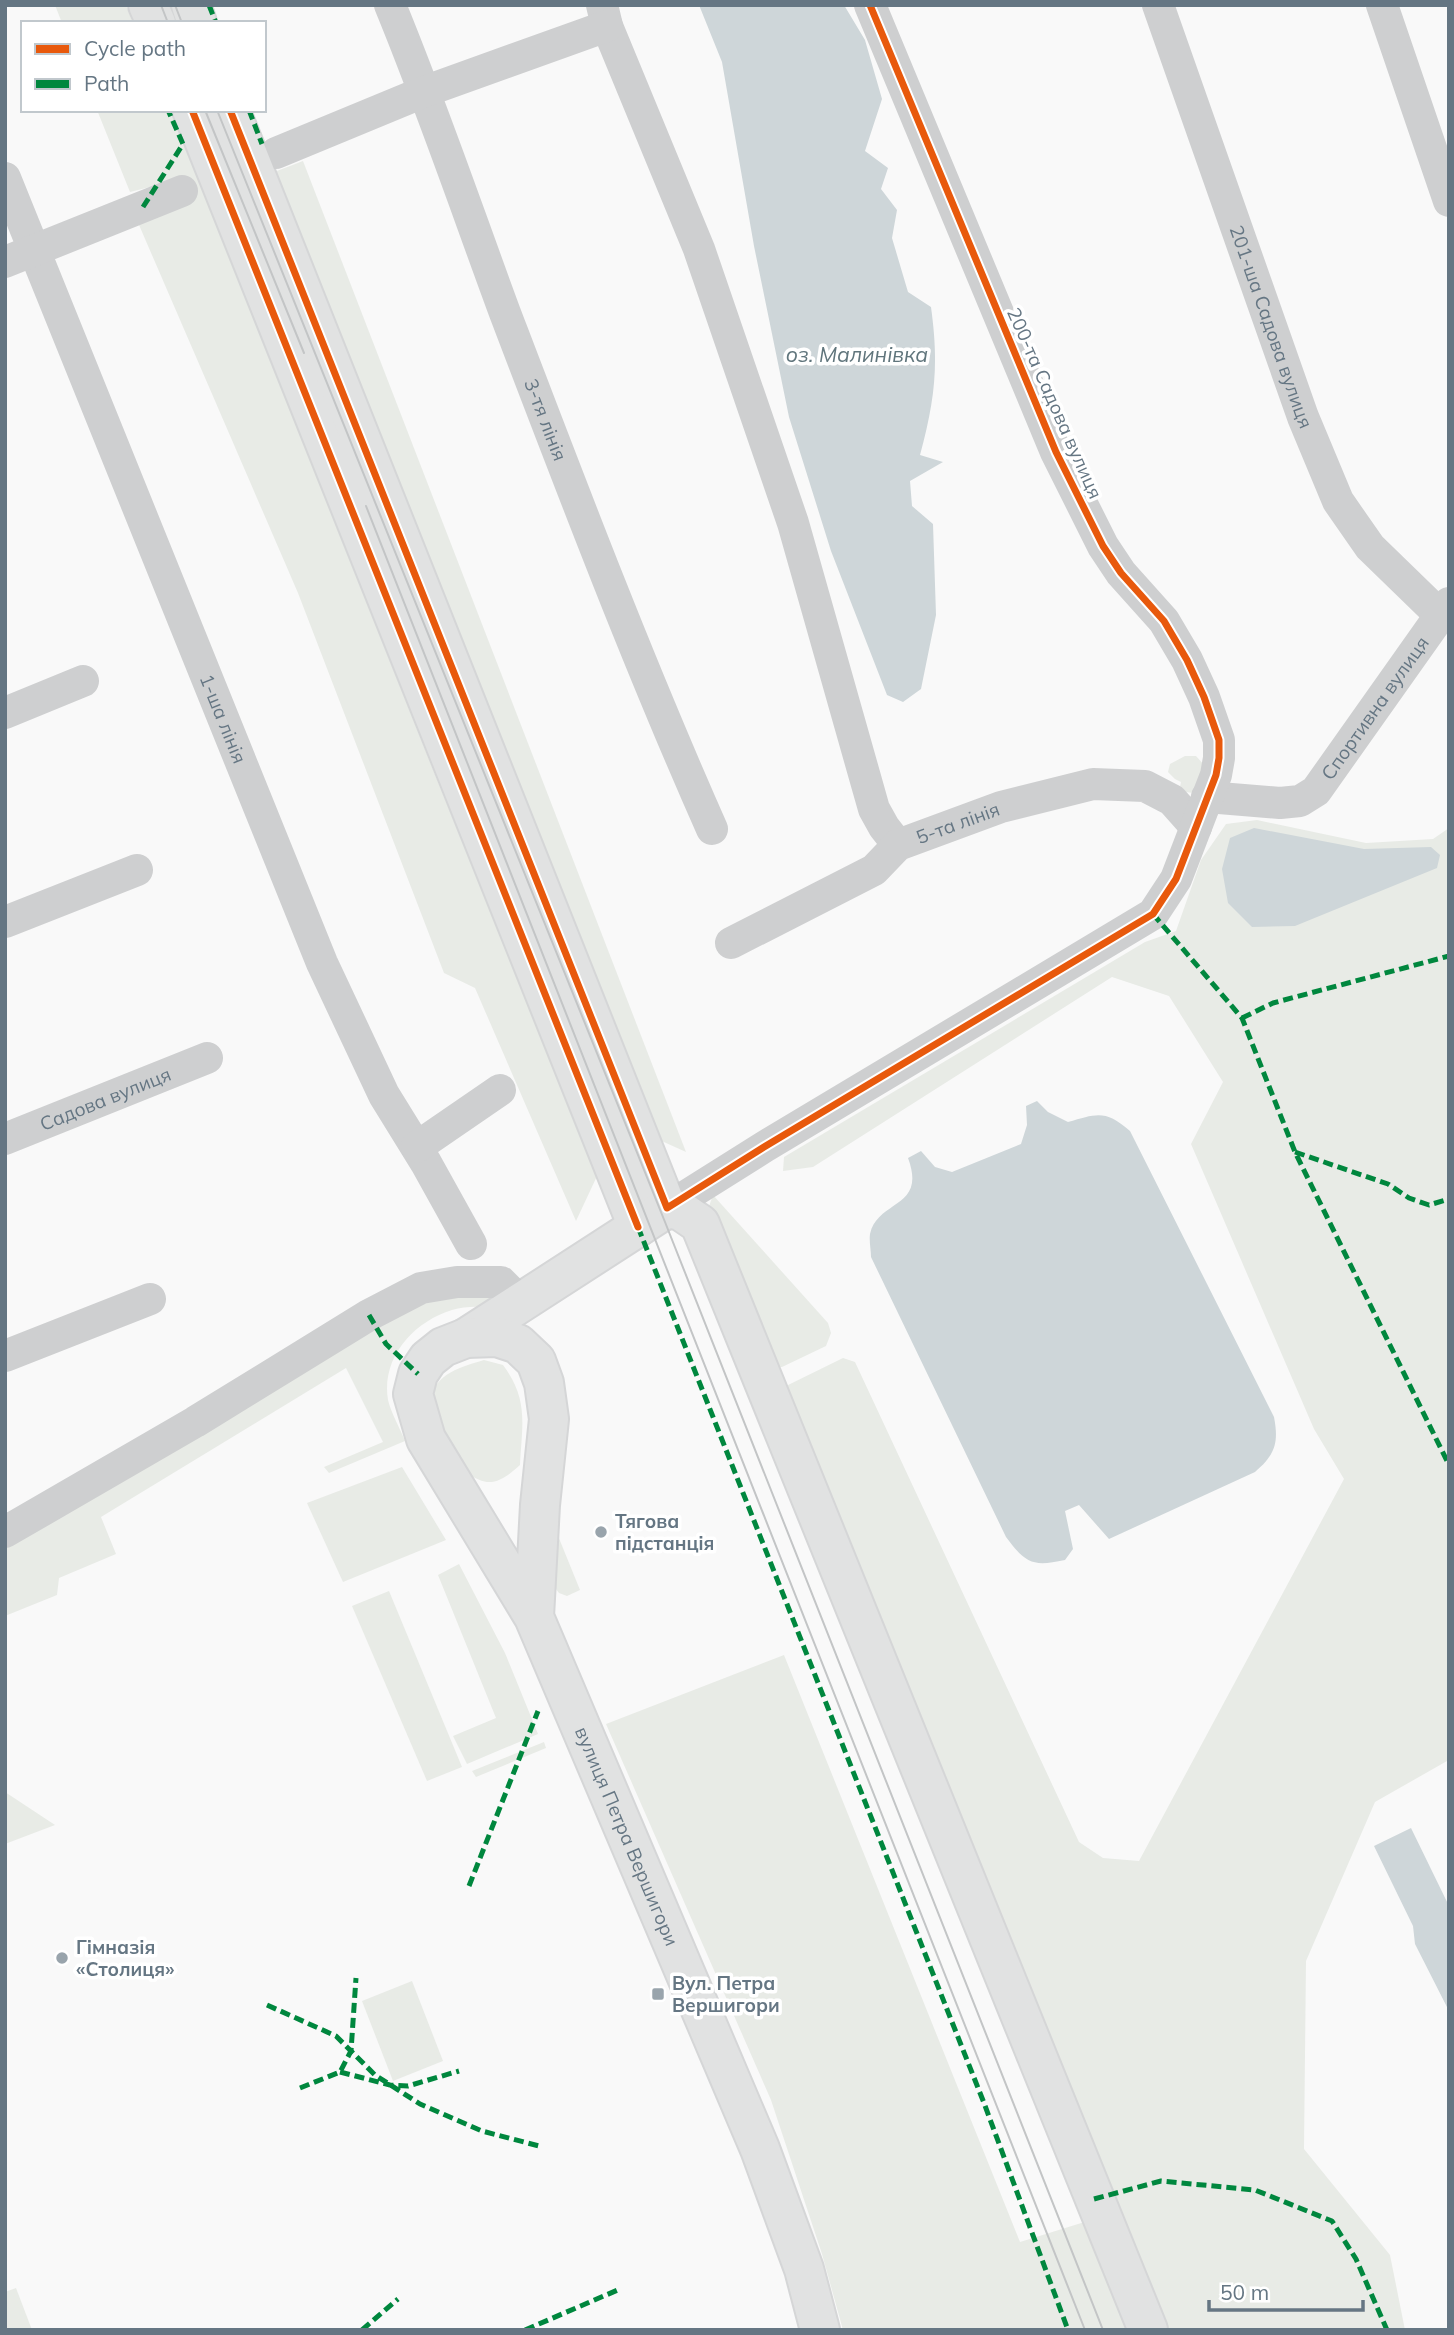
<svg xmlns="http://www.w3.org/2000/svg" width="1454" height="2335" viewBox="0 0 1454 2335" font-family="Mulish,sans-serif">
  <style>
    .green { fill: #e8ebe6 }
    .water { fill: #ced6d9 }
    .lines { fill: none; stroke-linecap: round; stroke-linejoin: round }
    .major-casing { stroke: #d5d6d7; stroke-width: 42 }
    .minor { stroke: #cecfd0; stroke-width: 32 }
    .major { stroke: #e1e2e2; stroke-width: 38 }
    .tram { stroke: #c3c5c6; stroke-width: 2 }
    .quiet { stroke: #00873e; stroke-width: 5; stroke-dasharray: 10 5; stroke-linecap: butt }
    .cycleway-casing { stroke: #fff; stroke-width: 11 }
    .cycleway { stroke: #e8590c; stroke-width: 7 }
    .poi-dot { fill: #99a4ac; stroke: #fff; stroke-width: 2.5 }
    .labels { text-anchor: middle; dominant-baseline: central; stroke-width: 7; stroke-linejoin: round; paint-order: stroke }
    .street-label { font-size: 19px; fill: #657683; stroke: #fff }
    .poi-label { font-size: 19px; font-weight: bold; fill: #657683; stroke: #fff; text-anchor: start }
    .water-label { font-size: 21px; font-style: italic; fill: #60757c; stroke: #fff }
  </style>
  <rect width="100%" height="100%" fill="#f9f9f9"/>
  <g class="green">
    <path d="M55,5H126L133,23H62Z"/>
    <path d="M97,110H171L440,787L598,1174L576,1221L475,988L444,973L298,593L136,218L178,180L130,192Z"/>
    <path d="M303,161L686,1152L655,1138L269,174Z"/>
    <path d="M1185,756H1196L1204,765L1193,793L1186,792L1180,787L1181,782L1175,779L1168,772L1170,764Z"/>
    <path d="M1257,820L1366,843L1433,839L1449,828L1447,1761L1375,1802L1306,1961L1304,2149L1390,2255L1405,2330H843L822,2254L771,2100L606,1724L784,1655L1020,2242L1120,2211L782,1388L843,1358L855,1362L1079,1842L1103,1858L1139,1861L1344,1479L1314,1429L1191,1144L1223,1082L1169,996L1112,977L813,1167L783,1171L784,1157L1145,942L1176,931L1201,860L1226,824Z"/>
    <path d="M713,1195L828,1323L831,1333L826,1346L782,1367H774L707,1212Z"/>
    <path d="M489,1289L501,1308C484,1307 468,1305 452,1310C413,1322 381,1358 388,1400C391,1413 400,1428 405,1441L329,1473L324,1467L383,1442L346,1368L101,1517L116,1554L59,1578L57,1595L5,1616V1543L419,1294Z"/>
    <path d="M484,1360L503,1365C529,1400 522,1424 520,1465C511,1473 500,1483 487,1482C484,1482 474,1478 472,1476C464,1471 429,1410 430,1400C434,1374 463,1366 484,1360Z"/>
    <path d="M402,1467L446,1540L343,1582L307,1503Z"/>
    <path d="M554,1526L580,1590L567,1596L559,1593L553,1585Z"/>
    <path d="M459,1564L505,1653L538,1734L467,1764L453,1736L496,1718L438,1575Z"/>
    <path d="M389,1591L462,1767L427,1781L352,1606Z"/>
    <path d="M544,1742L546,1748L476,1777L472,1771Z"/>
    <path d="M5,1792L55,1825L5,1844Z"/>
    <path d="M412,1981L443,2061L393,2081L362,2001Z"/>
    <path d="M16,2288L32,2330H5V2292Z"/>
  </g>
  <g class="water">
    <path d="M699,5H844L865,40L882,99L865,151L888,168L881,189L897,210L892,238L908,292L931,307C939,365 935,399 920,455L943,462L910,481L912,506L933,524L936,615L921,689L903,702L887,695L831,551L789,417L754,246L722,62Z"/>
    <path d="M1254,828L1364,849L1431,847L1440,855L1437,868L1295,926L1252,927L1228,903L1222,869L1230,838Z"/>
    <path d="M1037,1101L1048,1112L1068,1122C1098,1113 1106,1110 1130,1131L1274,1417C1279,1443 1275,1455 1255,1472L1109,1539L1079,1505L1065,1511L1073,1549L1065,1560C1033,1567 1026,1564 1006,1537L871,1257C871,1250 869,1241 870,1234C878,1199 927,1209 908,1158L921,1151L935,1167L952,1172L1021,1144L1027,1125L1026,1106Z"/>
    <path d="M1411,1828L1449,1906V2011L1415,1944L1413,1926L1374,1846Z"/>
  </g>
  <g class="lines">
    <defs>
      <g id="major">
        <path d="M148,5L156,23"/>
        <path d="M191,5L197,23"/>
        <path d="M192,110L638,1227"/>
        <path d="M230,110L667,1208"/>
        <path d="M466,1338L667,1208L681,1211L700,1224L1148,2330"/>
        <path id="s7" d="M534,1617L540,1505L549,1419L544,1383L536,1361L518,1344L497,1337L466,1338L443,1347L428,1359L418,1374L413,1394L426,1439L534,1617L760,2149L804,2269L820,2330"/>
      </g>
    </defs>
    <use href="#major" class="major-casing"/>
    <g class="minor">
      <path id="s1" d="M390,5C432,107 467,210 505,313C571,486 637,660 712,829"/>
      <path d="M602,5L607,26L699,249L793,523L874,809L884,827L898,845"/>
      <path id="s2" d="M1158,5L1303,417L1338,501L1370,547L1440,615"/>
      <path d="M1382,5L1449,201"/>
      <path d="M276,153L426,91L607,26"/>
      <path id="s3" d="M5,178L322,963L384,1095L426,1163L471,1244"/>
      <path d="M5,262L182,191"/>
      <path d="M5,713L83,681"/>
      <path id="s4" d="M1207,797L1280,803L1300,801L1316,791L1449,603"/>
      <path d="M5,922L137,870"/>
      <path id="s5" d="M731,943L874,870L898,845L1001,807L1093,784L1145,786L1172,800L1196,827"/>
      <path id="s6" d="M5,1139L207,1058"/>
      <path d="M417,1147L500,1090"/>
      <path d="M667,1208L764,1147L1153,914L1176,879L1216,775L1219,758V740L1204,697L1187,660L1164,621L1121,573L1103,546L1056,452L870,5"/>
      <path d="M5,1356L150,1299"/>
      <path d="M5,1532L195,1422L369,1315L421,1288L457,1282H501L521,1302"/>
    </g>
    <use href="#major" class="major"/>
    <g class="tram">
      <path d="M161,5L168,23"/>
      <path d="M175,5L182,23"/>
      <path d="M205,110L304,353"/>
      <path d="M217,110L665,1222L1103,2330"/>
      <path d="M366,506L1085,2330"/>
    </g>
    <g class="quiet">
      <path d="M209,5L216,23"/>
      <path d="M249,110L262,144"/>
      <path d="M143,207L183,144L168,110"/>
      <path d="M1153,914L1242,1018L1295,1152L1449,1465"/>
      <path d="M1242,1018L1273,1003L1449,956"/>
      <path d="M1295,1152L1388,1184L1409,1198L1429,1205L1449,1199"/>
      <path d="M638,1227L984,2103L1068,2330"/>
      <path d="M369,1315L386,1344L418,1374"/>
      <path d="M469,1886L538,1711"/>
      <path d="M267,2005L336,2036L375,2075L420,2104L482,2131L539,2146"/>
      <path d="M340,2072L390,2085L408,2086L459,2071"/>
      <path d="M300,2088L340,2072L351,2051L356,1978"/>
      <path d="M1094,2199L1161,2181L1255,2190L1332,2221L1356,2259L1387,2330"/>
      <path d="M362,2330L398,2299"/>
      <path d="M525,2330L620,2289"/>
    </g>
    <defs>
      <g id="cycleway">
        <path d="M192,110L638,1227"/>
        <path d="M230,110L667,1208L764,1147L1153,914L1176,879L1216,775L1219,758V740L1204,697L1187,660L1164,621L1121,573L1103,546L1056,452L870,5"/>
      </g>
    </defs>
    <use href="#cycleway" class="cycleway-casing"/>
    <use href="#cycleway" class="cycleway"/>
  </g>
  <g class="poi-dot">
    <circle cx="601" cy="1532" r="7"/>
    <circle cx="62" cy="1958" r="7"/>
    <rect x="651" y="1987" width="14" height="14" rx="3.5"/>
  </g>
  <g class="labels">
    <g class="street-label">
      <text stroke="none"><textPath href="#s2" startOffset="341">201-ша Садова вулиця</textPath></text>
      <text transform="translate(1055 403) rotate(66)">200-та Садова вулиця</text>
      <text stroke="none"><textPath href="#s1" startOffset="443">3-тя лінія</textPath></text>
      <text stroke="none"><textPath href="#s4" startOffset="214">Спортивна вулиця</textPath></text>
      <text stroke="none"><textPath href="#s3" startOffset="583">1-ша лінія</textPath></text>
      <text stroke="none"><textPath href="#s5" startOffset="259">5-та лінія</textPath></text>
      <text stroke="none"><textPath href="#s6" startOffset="108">Садова вулиця</textPath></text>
      <text stroke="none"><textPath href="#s7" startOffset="912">вулиця Петра Вершигори</textPath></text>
    </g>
    <g class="poi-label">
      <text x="615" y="1521">Тягова<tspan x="615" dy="22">пiдстанцiя</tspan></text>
      <text x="76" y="1947">Гімназія<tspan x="76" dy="22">«Столиця»</tspan></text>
      <text x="672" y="1983">Вул. Петра<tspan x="672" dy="22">Вершигори</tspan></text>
    </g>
    <g class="water-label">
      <text x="857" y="354">оз. Малинівка</text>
    </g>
  </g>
  <rect width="1454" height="2335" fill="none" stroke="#657683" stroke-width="14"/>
  <rect x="21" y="21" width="245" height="91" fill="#ffffff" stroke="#c1c8cd" stroke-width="2"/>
  <rect x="35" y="44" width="35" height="10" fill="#e8590c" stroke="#c1c8cd" stroke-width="2"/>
  <text x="84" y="56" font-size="21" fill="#657683">Cycle path</text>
  <rect x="35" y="79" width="35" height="10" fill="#00873e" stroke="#c1c8cd" stroke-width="2"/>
  <text x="84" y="91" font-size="21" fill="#657683">Path</text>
  <path d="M1209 2300v10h154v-10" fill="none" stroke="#657683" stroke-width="3.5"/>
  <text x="1220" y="2300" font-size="21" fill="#657683" stroke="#ffffff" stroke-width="5" paint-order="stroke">50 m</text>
</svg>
